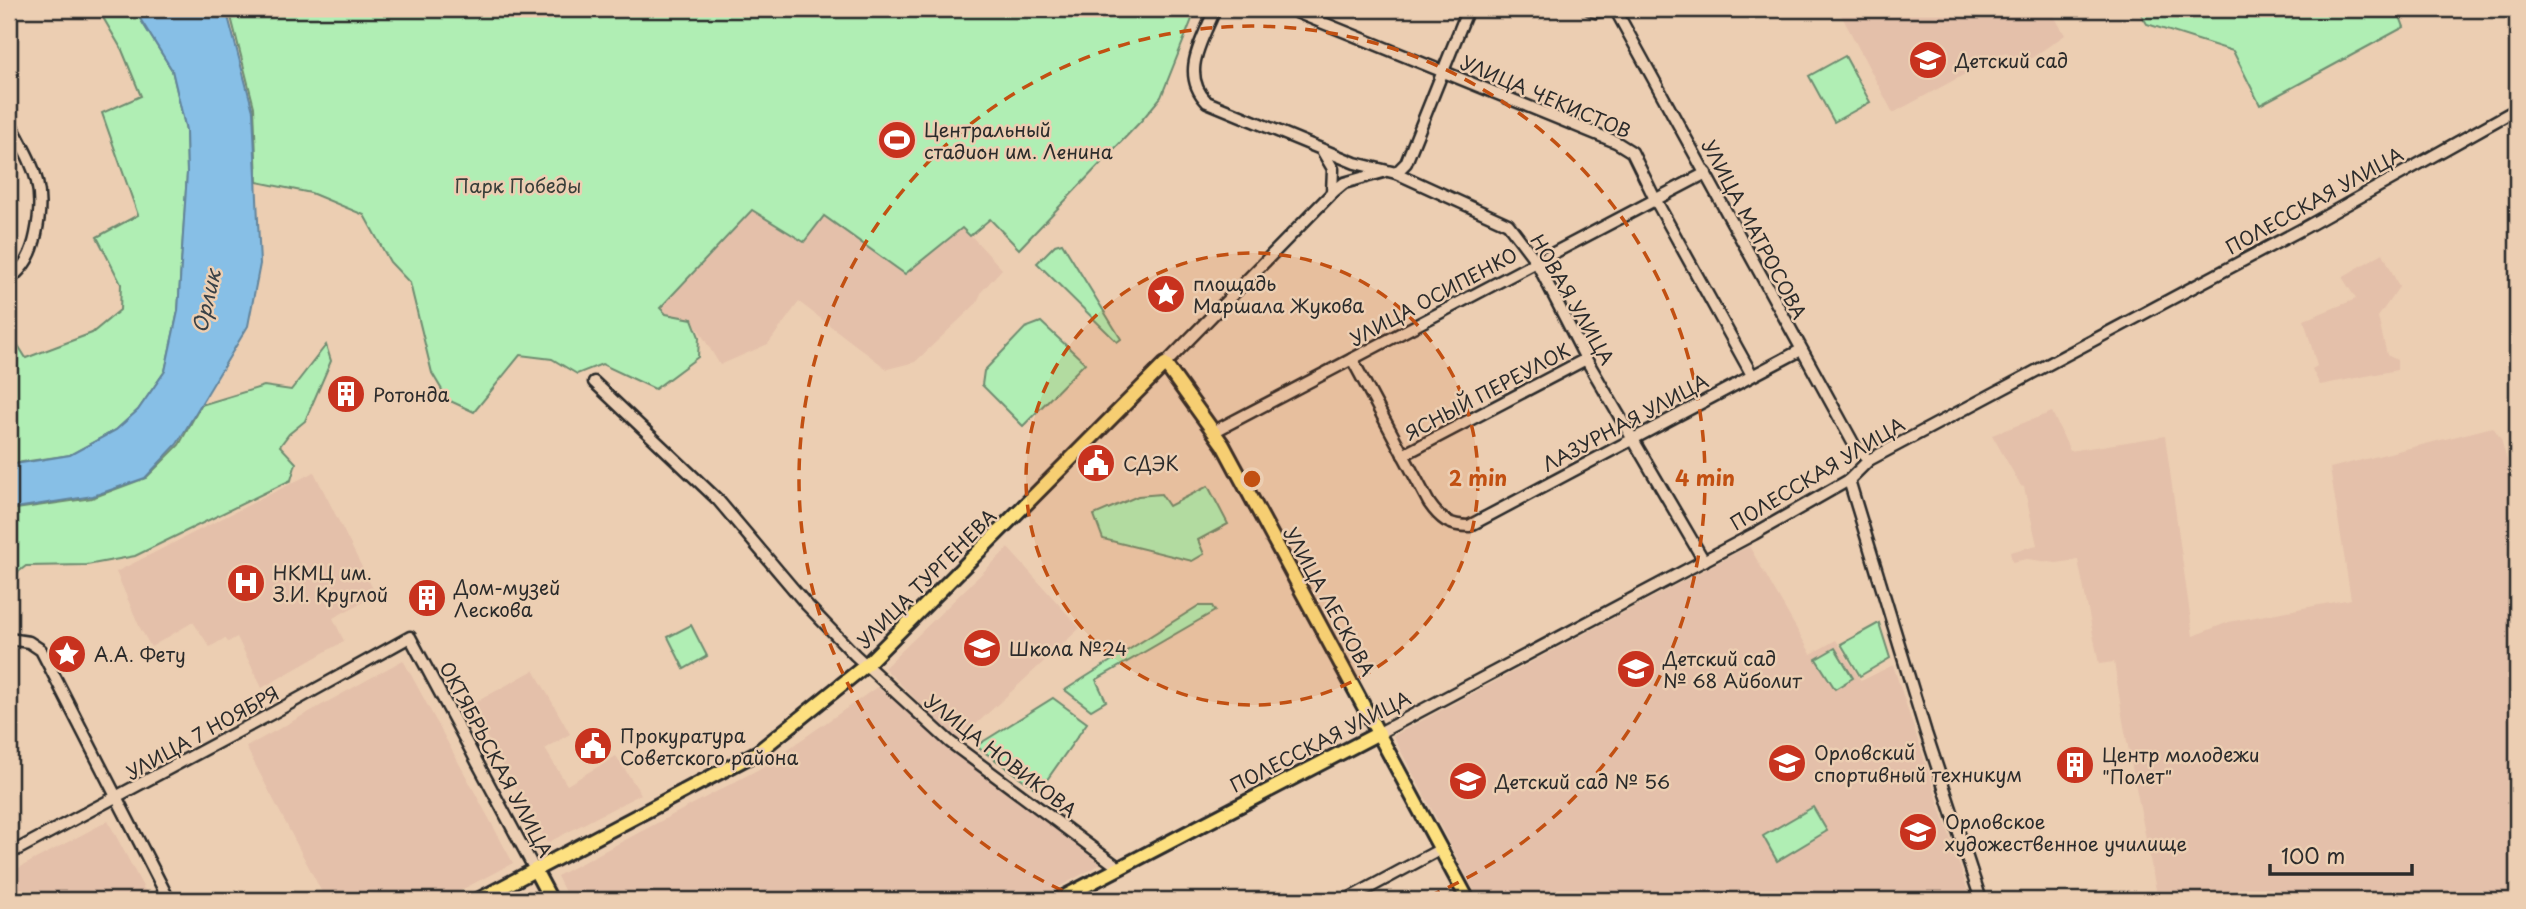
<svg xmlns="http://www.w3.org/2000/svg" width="2526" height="909" viewBox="0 0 2526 909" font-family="'Playpen Sans',sans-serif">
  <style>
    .built { fill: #e4c0aa }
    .green { fill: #b0eeb4; stroke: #6e8c70; stroke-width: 2 }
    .water { fill: #87bfe6; stroke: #62849b; stroke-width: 2 }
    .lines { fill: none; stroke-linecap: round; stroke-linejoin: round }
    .minor-casing { stroke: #2b2b2b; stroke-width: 15 }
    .major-casing { stroke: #2b2b2b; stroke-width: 18 }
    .minor { stroke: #ecceb2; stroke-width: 10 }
    .major { stroke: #fde080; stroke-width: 12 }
    .ring { fill: none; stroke: #c25012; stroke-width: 3.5; stroke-dasharray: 12 9 }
    .labels { text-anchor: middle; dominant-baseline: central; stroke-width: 5; stroke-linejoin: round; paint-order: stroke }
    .poi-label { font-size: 19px; fill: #2b2b2b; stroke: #ecceb2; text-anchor: start }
    .street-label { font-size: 19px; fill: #2b2b2b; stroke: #ecceb2 }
    .park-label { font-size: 19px; fill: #383e39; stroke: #ecceb2 }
    .water-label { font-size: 21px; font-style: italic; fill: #394147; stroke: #ecceb2 }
    .centre { fill: #c25012; stroke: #ecceb2; stroke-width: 3.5 }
    .ring-label { font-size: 21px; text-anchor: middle; font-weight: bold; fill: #c25012; stroke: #ecceb2; stroke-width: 5; stroke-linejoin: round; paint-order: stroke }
  </style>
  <rect width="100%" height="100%" fill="#ecceb2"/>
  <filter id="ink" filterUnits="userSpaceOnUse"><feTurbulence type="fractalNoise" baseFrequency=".0143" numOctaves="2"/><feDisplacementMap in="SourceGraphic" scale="14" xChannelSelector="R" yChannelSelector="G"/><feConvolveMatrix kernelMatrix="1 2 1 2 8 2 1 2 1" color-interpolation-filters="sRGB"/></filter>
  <g filter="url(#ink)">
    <g class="built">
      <path d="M1838,9H2050L2065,35L2017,68L2006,52L1893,113Z"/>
      <path d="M753,210L824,216L905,274L963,227L1002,269L982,291L977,303L915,362L887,369L799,302L768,344L720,365L692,319L666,314L660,308Z"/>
      <path d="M2383,253L2399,287L2378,317L2387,355L2397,360V370L2320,385L2312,369L2317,366L2304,320L2356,299L2342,277Z"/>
      <path d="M2052,412L2070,451L2165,436L2193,636L2229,622L2351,599L2330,468L2493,427L2501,439L2517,497V899L2158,900L2123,721L2114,662L2099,664L2078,560L2056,563L2027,559L2012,562L2010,552L2037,545L2024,487L2021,486L1992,435Z"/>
      <path d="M314,472L376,595L333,618L344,641L262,688L237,637L228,642L225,638L210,647L193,622L151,647L140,628L116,572Z"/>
      <path d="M1749,546L1811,654L1836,640L1861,681L1893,665L1971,900H1479L1393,736Z"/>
      <path d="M1008,548L1080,628L958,741L884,668Z"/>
      <path d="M403,660L513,863L442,900H326L246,747Z"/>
      <path d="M534,670L570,734L545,749L567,785L616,756L641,794L547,843L469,706Z"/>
      <path d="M877,687L1101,864L1035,900H569L557,876L761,768Z"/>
      <path d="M108,821L150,900H9V873Z"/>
    </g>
    <g class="green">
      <path d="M98,9H134L172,70L186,130L187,173L178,311L165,371L138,410L116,430L70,455L9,464V331L26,358L92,333L120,310L121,284L97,237L138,215L102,113L141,96L122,50Z"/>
      <path d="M229,9H1196L1161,97L1141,121L1019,249L990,219L970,236L962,228L905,274L824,216L804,242L752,210L660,308L666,314L692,319L699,337L698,357L655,389L602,364L577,374L552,359L520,355L474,412L448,400L432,373L410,283L390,262L364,215L311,193L257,182L254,107Z"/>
      <path d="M2138,9H2397L2404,27L2260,105L2233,51L2147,24Z"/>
      <path d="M1845,56L1870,102L1834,122L1809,76Z"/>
      <path d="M1062,243L1121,339L1117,342L1037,263L1055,245Z"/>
      <path d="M1041,322L1085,363L1023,426L982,385L984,371L1025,328Z"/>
      <path d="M326,345L331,361L305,421L289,434L280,446L296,463L291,480L135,556L87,565L26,566L9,579V510L92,498L146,478L179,445L201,405L264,386L291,390Z"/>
      <path d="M1208,486L1228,524L1198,540L1204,554L1192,561L1103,539L1094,515L1138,496L1161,494L1169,506Z"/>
      <path d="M1198,606H1212L1215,611L1096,680L1106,701L1091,710L1065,690Z"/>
      <path d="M1879,623L1890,658L1860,676L1841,644Z"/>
      <path d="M691,625L707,656L684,669L668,637Z"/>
      <path d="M1835,648L1853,678L1835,689L1816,659Z"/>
      <path d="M1053,698L1087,723L1039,791L976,746Z"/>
      <path d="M1813,807L1827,831L1777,861L1763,836Z"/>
    </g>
    <path class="water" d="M134,9H226L253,111L260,264L248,326L177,444L145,478L93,496L9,509V465L70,455L116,430L138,410L165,371L178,311L187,173L186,130L172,70Z"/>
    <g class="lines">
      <defs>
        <g id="minor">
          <path d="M1215,9C1203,40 1179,73 1207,102L1355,163L1396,173L1508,224L1536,261L1586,359L1704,561"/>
          <path d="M1289,9L1616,142L1632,152L1655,199L1752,375"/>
          <path d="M1589,9L1596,12L1612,9"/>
          <path d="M1615,9L1857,450L1869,460"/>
          <path d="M9,120C31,164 47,182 36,234C32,254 25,267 9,280"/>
          <path d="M1323,152L1333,169L1332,193"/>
          <path d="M1396,173L1406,163L1468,9"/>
          <path d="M1352,359L1429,503C1440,519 1449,526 1469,526L1801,350"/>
          <path d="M1165,364L1332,193L1344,183L1383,172"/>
          <path d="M594,382L718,500L806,604L855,655L950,742L1118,867"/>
          <path d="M1215,431L1706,173"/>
          <path d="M1403,455L1586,359"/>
          <path d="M1849,480L1926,733L1981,900"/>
          <path d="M9,639L29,642L41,650L169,900"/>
          <path d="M1379,733L1754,534L1849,480L1869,460L2306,227L2517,109"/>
          <path d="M9,854L271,714L410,637L535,870"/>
          <path d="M1346,900L1441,849"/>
        </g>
        <g id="major">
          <path d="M535,870L551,900"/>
          <path d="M478,900L758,752L866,665L1165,364L1223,445L1468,900"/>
          <path d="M1058,900L1379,733"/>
        </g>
      </defs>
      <use href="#minor" class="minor-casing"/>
      <use href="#major" class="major-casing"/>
      <use href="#minor" class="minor"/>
      <use href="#major" class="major"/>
    </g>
  </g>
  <circle cx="1252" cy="479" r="226" fill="#c25012" fill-opacity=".12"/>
  <g class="ring">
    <circle cx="1252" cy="479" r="226"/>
    <path d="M1082 899A453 453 0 1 1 1422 899"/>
  </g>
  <defs>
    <symbol id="school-disc" viewBox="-11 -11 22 22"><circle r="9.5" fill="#c8321e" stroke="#ecceb2"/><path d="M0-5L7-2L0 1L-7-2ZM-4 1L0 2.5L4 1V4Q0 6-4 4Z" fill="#fff"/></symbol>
    <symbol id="stadium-disc" viewBox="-11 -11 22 22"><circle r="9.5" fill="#c8321e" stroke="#ecceb2"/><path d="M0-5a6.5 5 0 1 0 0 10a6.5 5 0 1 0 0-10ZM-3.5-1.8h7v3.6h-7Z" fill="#fff"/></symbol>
    <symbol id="sight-disc" viewBox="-11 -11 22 22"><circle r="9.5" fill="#c8321e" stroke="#ecceb2"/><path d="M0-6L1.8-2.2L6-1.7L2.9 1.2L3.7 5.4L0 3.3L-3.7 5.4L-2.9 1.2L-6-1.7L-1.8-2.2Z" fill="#fff"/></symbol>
    <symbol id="building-disc" viewBox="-11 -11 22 22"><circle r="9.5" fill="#c8321e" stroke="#ecceb2"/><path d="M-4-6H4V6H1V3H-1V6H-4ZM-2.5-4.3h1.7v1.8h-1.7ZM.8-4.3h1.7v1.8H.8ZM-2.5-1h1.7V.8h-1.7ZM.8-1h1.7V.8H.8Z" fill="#fff"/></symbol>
    <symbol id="civic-disc" viewBox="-11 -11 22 22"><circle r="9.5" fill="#c8321e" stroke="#ecceb2"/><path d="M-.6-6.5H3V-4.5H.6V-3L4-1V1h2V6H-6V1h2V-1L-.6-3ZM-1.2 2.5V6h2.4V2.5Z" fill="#fff"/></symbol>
    <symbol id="hospital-disc" viewBox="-11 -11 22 22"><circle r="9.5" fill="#c8321e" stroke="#ecceb2"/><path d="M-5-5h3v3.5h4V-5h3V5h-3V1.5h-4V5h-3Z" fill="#fff"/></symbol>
    <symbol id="university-disc" viewBox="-11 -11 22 22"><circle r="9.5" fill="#c8321e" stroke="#ecceb2"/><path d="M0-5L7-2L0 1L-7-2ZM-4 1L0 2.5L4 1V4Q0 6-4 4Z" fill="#fff"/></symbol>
  </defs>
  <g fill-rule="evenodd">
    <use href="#school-disc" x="1906" y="38" width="44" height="44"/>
    <use href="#stadium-disc" x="875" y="118" width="44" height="44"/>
    <use href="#sight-disc" x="1144" y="272" width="44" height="44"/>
    <use href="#building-disc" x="324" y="372" width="44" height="44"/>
    <use href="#civic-disc" x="1074" y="441" width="44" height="44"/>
    <use href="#hospital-disc" x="224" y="561" width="44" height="44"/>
    <use href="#building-disc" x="405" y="576" width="44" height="44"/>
    <use href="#school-disc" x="960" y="626" width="44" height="44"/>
    <use href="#sight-disc" x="45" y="632" width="44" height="44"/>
    <use href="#school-disc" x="1614" y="647" width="44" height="44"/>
    <use href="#civic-disc" x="571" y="724" width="44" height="44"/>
    <use href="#university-disc" x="1765" y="741" width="44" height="44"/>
    <use href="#building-disc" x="2053" y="743" width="44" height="44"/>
    <use href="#school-disc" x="1446" y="759" width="44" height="44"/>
    <use href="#university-disc" x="1896" y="810" width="44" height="44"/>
  </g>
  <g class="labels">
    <g class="poi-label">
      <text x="1955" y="60">Детский сад</text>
      <text x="924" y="129">Центральный<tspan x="924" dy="22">стадион им. Ленина</tspan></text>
      <text x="1193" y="283">площадь<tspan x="1193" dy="22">Маршала Жукова</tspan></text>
      <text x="373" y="394">Ротонда</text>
      <text x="1123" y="463">СДЭК</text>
      <text x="273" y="572">НКМЦ им.<tspan x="273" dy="22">З.И. Круглой</tspan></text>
      <text x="454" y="587">Дом-музей<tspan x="454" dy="22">Лескова</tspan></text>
      <text x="1009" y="648">Школа №24</text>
      <text x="94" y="654">А.А. Фету</text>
      <text x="1663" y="658">Детский сад<tspan x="1663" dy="22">№ 68 Айболит</tspan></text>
      <text x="620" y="735">Прокуратура<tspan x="620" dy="22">Советского района</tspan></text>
      <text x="1814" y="752">Орловский<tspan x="1814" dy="22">спортивный техникум</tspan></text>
      <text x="2102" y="754">Центр молодежи<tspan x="2102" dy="22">"Полет"</tspan></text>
      <text x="1495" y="781">Детский сад № 56</text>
      <text x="1945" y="821">Орловское<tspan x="1945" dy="22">художественное училище</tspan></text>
    </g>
    <g class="street-label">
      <text transform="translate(1546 96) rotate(23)">УЛИЦА ЧЕКИСТОВ</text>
      <text transform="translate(2314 200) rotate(-29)">ПОЛЕССКАЯ УЛИЦА</text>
      <text transform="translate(1755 229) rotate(62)">УЛИЦА МАТРОСОВА</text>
      <text transform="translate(1433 296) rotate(-28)">УЛИЦА ОСИПЕНКО</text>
      <text transform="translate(1573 299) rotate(60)">НОВАЯ УЛИЦА</text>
      <text transform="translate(1487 391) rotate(-28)">ЯСНЫЙ ПЕРЕУЛОК</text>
      <text transform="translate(1625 422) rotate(-28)">ЛАЗУРНАЯ УЛИЦА</text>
      <text transform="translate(1817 473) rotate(-31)">ПОЛЕССКАЯ УЛИЦА</text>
      <text transform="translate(926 578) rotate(-45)">УЛИЦА ТУРГЕНЕВА</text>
      <text transform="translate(1330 601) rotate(61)">УЛИЦА ЛЕСКОВА</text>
      <text transform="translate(202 732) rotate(-29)">УЛИЦА 7 НОЯБРЯ</text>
      <text transform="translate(1320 741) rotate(-27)">ПОЛЕССКАЯ УЛИЦА</text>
      <text transform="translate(1001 755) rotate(38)">УЛИЦА НОВИКОВА</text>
      <text transform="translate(497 759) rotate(62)">ОКТЯБРЬСКАЯ УЛИЦА</text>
    </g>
    <g class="park-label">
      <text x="518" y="185">Парк Победы</text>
    </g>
    <g class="water-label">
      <text transform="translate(205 301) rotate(-77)">Орлик</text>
    </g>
  </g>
  <circle cx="1252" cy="479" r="10" class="centre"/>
  <g class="ring-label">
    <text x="1478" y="486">2 min</text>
    <text x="1705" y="486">4 min</text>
  </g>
  <rect width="2526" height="909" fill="none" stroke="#ecceb2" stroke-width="35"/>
  <rect x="18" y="18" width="2491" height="874" fill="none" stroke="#2b2b2b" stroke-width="2.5" filter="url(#ink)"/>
  <path d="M2270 864v10h142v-10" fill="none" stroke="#2b2b2b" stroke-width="3.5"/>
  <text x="2281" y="864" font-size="21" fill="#2b2b2b" stroke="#ecceb2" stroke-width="5" paint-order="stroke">100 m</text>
</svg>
